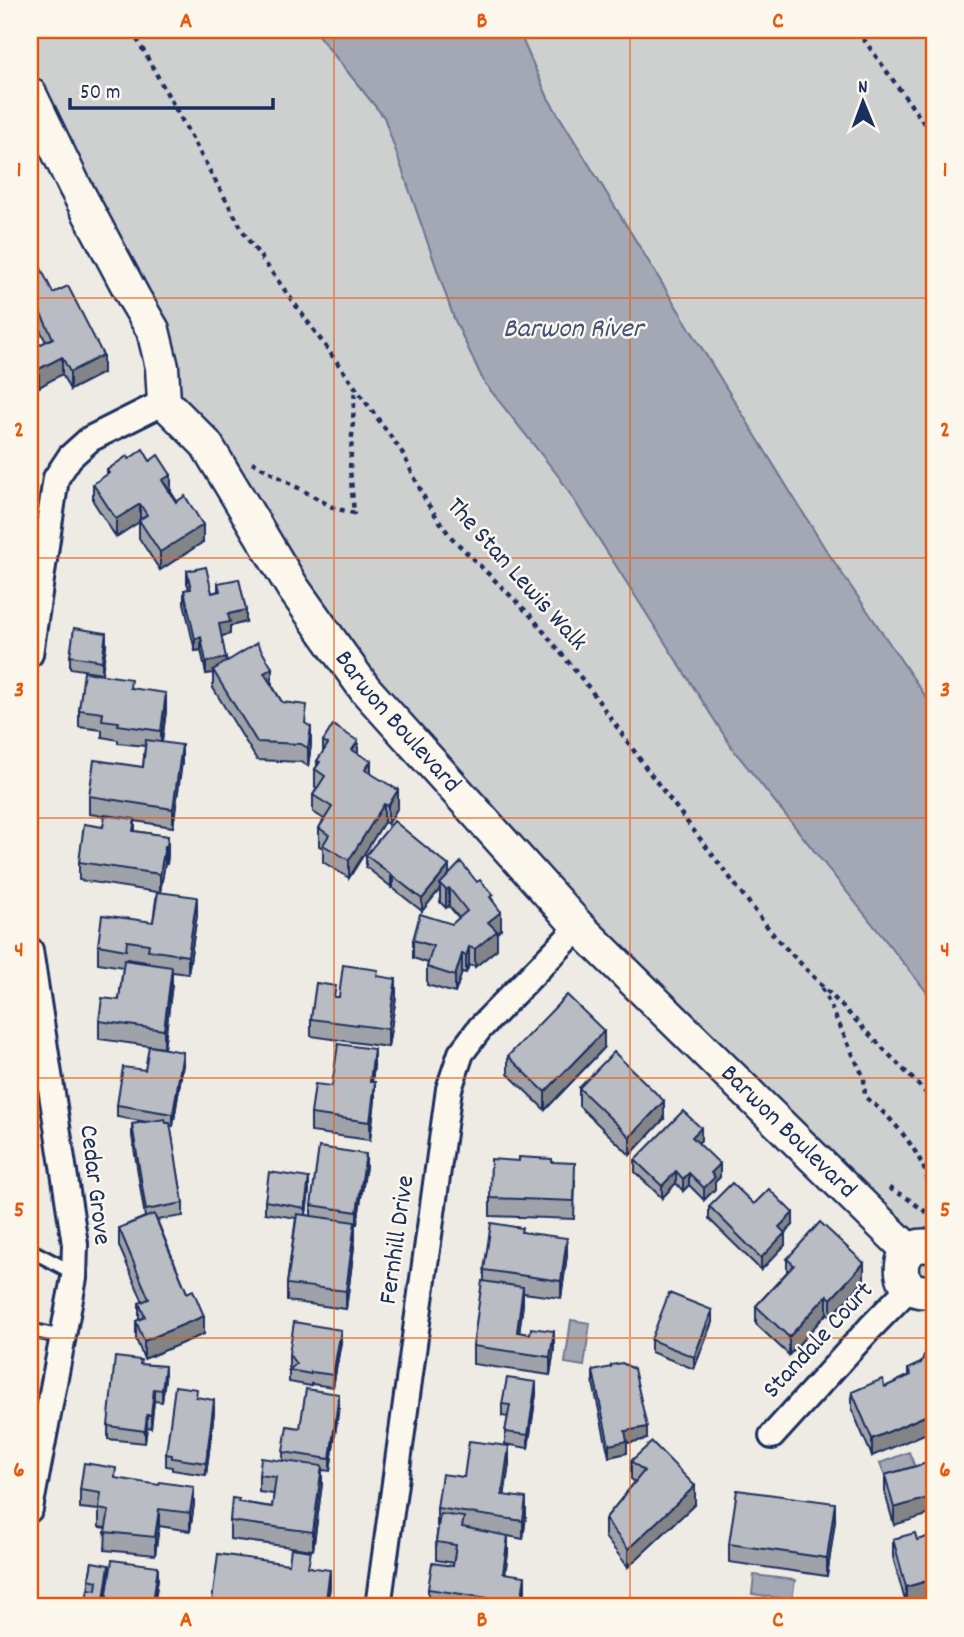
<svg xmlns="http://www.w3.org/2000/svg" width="964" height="1637" viewBox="0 0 964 1637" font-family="Dekko,sans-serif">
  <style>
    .green { fill: #cecfcf; stroke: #747f96; stroke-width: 2 }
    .water { fill: #a3a8b4; stroke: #6d7892; stroke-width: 2 }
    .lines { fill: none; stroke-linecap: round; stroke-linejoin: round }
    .service-casing { stroke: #1b2f5e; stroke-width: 18 }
    .minor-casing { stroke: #1b2f5e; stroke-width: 30 }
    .tertiary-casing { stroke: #1b2f5e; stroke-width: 37 }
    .path { stroke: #1b2f5e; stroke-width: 4.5; stroke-dasharray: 5 5; stroke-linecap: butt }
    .service { stroke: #fbf7ec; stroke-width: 12 }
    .minor { stroke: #fbf7ec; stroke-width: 24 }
    .tertiary { stroke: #fbf7ec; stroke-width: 32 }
    .wall { fill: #9fa2a8; stroke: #1b2f5e; stroke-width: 2; fill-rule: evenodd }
    .shaded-wall { fill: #828488; stroke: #1b2f5e; stroke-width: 2 }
    .building { fill: #b9bcc3; stroke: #1b2f5e; stroke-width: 2 }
    .grid { fill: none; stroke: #e8590c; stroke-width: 2; stroke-opacity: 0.55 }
    .labels { text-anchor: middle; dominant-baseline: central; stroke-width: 5; stroke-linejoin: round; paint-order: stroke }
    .street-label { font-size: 26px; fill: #1b2f5e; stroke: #fbf7ec }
    .water-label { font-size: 28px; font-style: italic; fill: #445378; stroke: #fbf7ec }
    .neatline { fill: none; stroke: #e8590c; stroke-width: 2.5 }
    .grid-label { font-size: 23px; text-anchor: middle; font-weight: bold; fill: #e8590c }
  </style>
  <rect width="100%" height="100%" fill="#eeebe4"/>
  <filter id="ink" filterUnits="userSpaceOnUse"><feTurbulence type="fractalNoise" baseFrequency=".0143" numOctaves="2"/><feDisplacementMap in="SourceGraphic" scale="14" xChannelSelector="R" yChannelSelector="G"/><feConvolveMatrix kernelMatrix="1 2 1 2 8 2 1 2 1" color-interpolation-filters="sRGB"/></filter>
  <g filter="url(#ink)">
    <g class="green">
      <path d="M30,30H314L384,117L454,318L484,382L560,478L733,749L934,1001V1290L901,1265L579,927L328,639L162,367L30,94Z"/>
      <path d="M518,30H934V709L824,547L548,98Z"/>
    </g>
    <g class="water">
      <path d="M314,30H518L548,98L824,547L934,709V1001L733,749L560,478L484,382L454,318L384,117Z"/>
      <path d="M571,1320L590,1323L584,1366L565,1363Z"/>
      <path d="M909,1452L915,1467L886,1479L880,1463Z"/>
      <path d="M754,1575L795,1580L792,1600L752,1594Z"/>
    </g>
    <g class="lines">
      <defs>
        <g id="service">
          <path d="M30,1250L74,1273"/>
          <path d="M30,1330L63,1337"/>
        </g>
        <g id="minor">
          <path d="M30,654L56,478L70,457L90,439L164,402"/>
          <path d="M30,950L75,1244L74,1278L30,1509"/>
          <path d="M772,1436L870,1328L910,1287"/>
          <path d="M378,1607L449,1089L461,1053L480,1028L579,927"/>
        </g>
        <g id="tertiary">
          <path id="s1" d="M30,94L74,185L134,298L153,330L162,367L164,402L206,444L293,588L365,689L579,927L909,1251"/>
          <path d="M934,1247C891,1235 891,1302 934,1290"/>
        </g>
      </defs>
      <use href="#service" class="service-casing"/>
      <use href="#minor" class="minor-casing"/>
      <use href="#tertiary" class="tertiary-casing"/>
      <g class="path">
        <path d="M132,30L247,238L402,452L427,503L450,536L531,616L590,689L649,772L776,938L934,1101"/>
        <path d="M857,30L934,137"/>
        <path d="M252,462L334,508L354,513L350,469L355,388"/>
        <path d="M822,988L864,1078L865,1097C889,1115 910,1139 923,1166C929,1179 931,1196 934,1210"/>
        <path d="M889,1188L907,1198L934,1218"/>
      </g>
      <use href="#service" class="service"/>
      <use href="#minor" class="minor"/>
      <use href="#tertiary" class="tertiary"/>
    </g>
    <g class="wall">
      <path d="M30,254L53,293L103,373L70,390L62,374L39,387L36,381L34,383L30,375V352L46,342L30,310Z"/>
      <path d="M129,459L171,492L203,542L160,570L139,538V522L116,537L93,501V484L107,475V470Z"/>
      <path d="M187,571L212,593L218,591V583L246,622L230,626V634L221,636L226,662L272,685L282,702L307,725L311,745L308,766L301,762L257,760L213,688V673L206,674L201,650L195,651L184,603V590L189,589L187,583Z"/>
      <path d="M106,645L102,673L70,668V656Z"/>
      <path d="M131,688L166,711L162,742L182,762L173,827L135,821V831L168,836V854L167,864L165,863L160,892L197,915L188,974L172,972V984L164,1048L99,1039V1021L119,1000L123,967L98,963V945L153,922L157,892L79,880V862L103,827L105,816L89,814V796L143,767L145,746L118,743V740L102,737V730L79,727V710ZM127,959L148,962V963L127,961Z"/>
      <path d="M323,741L358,753L371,773L398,807L388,824L384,822L349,878L323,862V848L319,846V828L324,819L313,812V795L317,788L315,787V769L317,766V761L323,752Z"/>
      <path d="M366,855L477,882L493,900L501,929L497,933V949L475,967L469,965L466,973L462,972L455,993L427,985V967L428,963L413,958V940L452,924L459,918L449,906L446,908L440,902V889L422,911L366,867Z"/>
      <path d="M378,976L396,997L388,1047L311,1036V1019L336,997H339Z"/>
      <path d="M604,1048L545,1110L508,1074V1056Z"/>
      <path d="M183,1064L173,1126L170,1125L183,1203V1216L157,1220L204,1334L144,1359L136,1339V1321L139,1320V1303L143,1302L119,1246V1228L145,1217L132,1136V1124L147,1122L117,1117V1105L145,1070Z"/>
      <path d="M374,1066L372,1082L375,1100L370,1140L311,1132V1114L332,1086Z"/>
      <path d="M579,1088L664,1119L630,1155L579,1106Z"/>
      <path d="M701,1140L698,1143L720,1177L715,1182V1189L704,1200L689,1185L683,1191L676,1183L662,1198L635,1172V1160Z"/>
      <path d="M552,1162L575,1180L574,1219L490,1216V1198Z"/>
      <path d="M366,1166L357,1224H355V1239L346,1309L287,1301V1284L296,1218L265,1213V1201L309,1191L306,1215L311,1216V1205Z"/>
      <path d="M754,1204L793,1225L785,1233V1245L761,1270L709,1219V1206Z"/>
      <path d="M522,1232L567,1255L561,1298L523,1293V1304L519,1332L554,1349L550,1375L473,1364V1346L484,1281V1270Z"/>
      <path d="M787,1259L864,1281L831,1317L827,1313L789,1355L756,1324V1306L787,1272Z"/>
      <path d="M712,1322L694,1369L651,1352V1340Z"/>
      <path d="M341,1342L333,1387L311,1384V1386L289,1382V1370L290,1369L289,1367V1354Z"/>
      <path d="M934,1351L872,1456L852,1410V1392L885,1387L908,1376V1369L921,1363Z"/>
      <path d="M593,1371L647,1439L627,1443V1453L609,1457L593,1383Z"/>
      <path d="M165,1379L162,1402L154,1401L151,1428L147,1427L145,1443L108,1439V1426Z"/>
      <path d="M536,1394L528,1448L505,1444V1432L508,1417L502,1416V1404Z"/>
      <path d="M197,1397L214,1412L206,1475L172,1470V1467L166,1466V1454Z"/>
      <path d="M339,1406L330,1471L322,1470V1484L313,1550L230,1539V1521L239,1502L272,1507L274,1494L259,1492V1475L283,1461V1452L300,1428Z"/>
      <path d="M631,1461L695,1504L628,1567L605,1537V1519L635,1482L631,1479Z"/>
      <path d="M934,1461L894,1525L885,1493V1475Z"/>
      <path d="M509,1464L504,1495L526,1516L523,1539L508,1536V1553L505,1573L525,1594L523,1607L428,1606V1589L453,1566L454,1563L436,1560V1542L438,1526H437V1508L464,1477Z"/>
      <path d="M116,1479L194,1504L190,1531L159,1526L155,1555L105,1550L106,1528L99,1527V1510L80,1508V1490Z"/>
      <path d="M835,1521L827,1576L729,1562V1544Z"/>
      <path d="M893,1539L917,1540L906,1604L893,1557Z"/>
      <path d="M92,1562L105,1607H85L89,1589V1579Z"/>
      <path d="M311,1567L330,1587L327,1607H212V1602Z"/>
      <path d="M158,1578L154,1607H105Z"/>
    </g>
    <g class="shaded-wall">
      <path d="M103,355V373L70,390V372Z"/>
      <path d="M62,357V374L39,387V369Z"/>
      <path d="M36,363V381L34,383V365Z"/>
      <path d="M171,475V492L162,480Z"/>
      <path d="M140,504V522L139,520V522L116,537V519Z"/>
      <path d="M203,525V542L160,570V552Z"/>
      <path d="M246,610V622L230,626V634L219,637V624L228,614Z"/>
      <path d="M106,633V645L102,673V661Z"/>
      <path d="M201,637V650L195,651V639Z"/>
      <path d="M226,658V670H213V673L206,674V662Z"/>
      <path d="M272,668V685L264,673Z"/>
      <path d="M166,693V711L161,748V731Z"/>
      <path d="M311,727V745L308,766V748Z"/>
      <path d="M358,741V759L352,750Z"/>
      <path d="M182,745V762L173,827V809Z"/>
      <path d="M371,761V779L365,770Z"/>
      <path d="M398,790V807L388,824V806Z"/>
      <path d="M384,804V822L349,878V860Z"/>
      <path d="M168,836V854L167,864V846Z"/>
      <path d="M165,846V863L160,892V874Z"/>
      <path d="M449,866V878L440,884V889L422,911V899Z"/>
      <path d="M393,875V887L391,888V876Z"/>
      <path d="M449,888V906L446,908V890Z"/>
      <path d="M197,897V915L188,974V956Z"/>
      <path d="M501,912V929L497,933V949L475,967V949L488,922Z"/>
      <path d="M469,947V965L466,973V956Z"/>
      <path d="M462,954V972L455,993V976Z"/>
      <path d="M172,967V984L164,1048V1030Z"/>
      <path d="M396,979V997L388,1047V1029Z"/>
      <path d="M604,1031V1048L545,1110V1092Z"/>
      <path d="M374,1049V1066L370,1099V1082Z"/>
      <path d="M183,1052V1064L173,1126V1114Z"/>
      <path d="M375,1082V1100L370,1140V1122Z"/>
      <path d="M664,1101V1119L630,1155V1137Z"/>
      <path d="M701,1128V1140L692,1149V1137Z"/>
      <path d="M366,1154V1166L357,1224V1212Z"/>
      <path d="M720,1164V1177L715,1182V1189L704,1200V1188L711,1173Z"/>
      <path d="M676,1171V1183L662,1198V1186Z"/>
      <path d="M689,1173V1185L683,1191V1179Z"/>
      <path d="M309,1178V1191L305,1220V1208Z"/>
      <path d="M793,1213V1225L785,1233V1245L761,1270V1258L779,1227Z"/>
      <path d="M355,1222V1239L346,1309V1291Z"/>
      <path d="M567,1238V1255L561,1298V1281Z"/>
      <path d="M864,1263V1281L831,1317V1299Z"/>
      <path d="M523,1287V1304L517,1350V1332Z"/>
      <path d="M827,1295V1313L789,1355V1337Z"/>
      <path d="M712,1310V1322L694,1369V1357Z"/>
      <path d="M204,1316V1334L144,1359V1341Z"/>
      <path d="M341,1330V1342L333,1387V1375Z"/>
      <path d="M554,1331V1349L550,1375V1357Z"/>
      <path d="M165,1366V1379L162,1402V1390Z"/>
      <path d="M536,1382V1394L528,1448V1435Z"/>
      <path d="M154,1389V1401L151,1428V1415Z"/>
      <path d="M339,1394V1406L330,1471V1459Z"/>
      <path d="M214,1400V1412L206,1475V1463Z"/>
      <path d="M934,1412V1430L872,1456V1439Z"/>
      <path d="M147,1415V1427L145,1443V1431Z"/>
      <path d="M647,1427V1439L627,1443V1453L609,1457V1445L625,1431Z"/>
      <path d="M509,1446V1464L502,1512V1495Z"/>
      <path d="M322,1466V1484L313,1550V1532Z"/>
      <path d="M695,1486V1504L628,1567V1549Z"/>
      <path d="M194,1487V1504L190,1531V1513Z"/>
      <path d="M934,1496V1513L894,1525V1508Z"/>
      <path d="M526,1498V1516L523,1539V1521Z"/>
      <path d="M835,1503V1521L827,1576V1558Z"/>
      <path d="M159,1509V1526L155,1555V1537Z"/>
      <path d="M508,1536V1553L503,1590V1573Z"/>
      <path d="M109,1565V1577L105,1607H103Z"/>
      <path d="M158,1566V1578L154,1607H153Z"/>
      <path d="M330,1570V1587L327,1607H325Z"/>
      <path d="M525,1576V1594L523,1607H521Z"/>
      <path d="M934,1579V1597L906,1604V1587Z"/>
    </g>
    <g class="building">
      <path d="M33,252L53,293L68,286L103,355L70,372L62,357L39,369L36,363L34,365L30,357V352L31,349L53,338L30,292V254Z"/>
      <path d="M143,449L150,461L158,455L171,475L162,480L176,502L185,496L203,525L160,552L139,520L147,515L140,504L116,519L93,484L109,473L107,470L127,456L129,459Z"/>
      <path d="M206,567L212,593L220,591L218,583L239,579L246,610L228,614L230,622L219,624L226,658L206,662L201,637L195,639L184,590L191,589L187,571Z"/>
      <path d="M74,628L106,633L102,661L70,656Z"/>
      <path d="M257,643L272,668L264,673L282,702L307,705L305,723L311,727L308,748L301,744L257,742L213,670Z"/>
      <path d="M84,672L131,679L130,688L166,693L161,731L118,725L119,722L102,720L103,713L79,710Z"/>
      <path d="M333,725L358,741L352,750L371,761L365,770L398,790L388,806L384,804L349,860L323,845L329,835L319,828L332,807L313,795L325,776L315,769L320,762L317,761L328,744L323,741Z"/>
      <path d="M146,740L182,745L173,809L89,796L94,760L143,767Z"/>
      <path d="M105,815L135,819L133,831L168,836L167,846H165L160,874L79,862L84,824L103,827Z"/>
      <path d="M394,821L449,866L422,899L366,855Z"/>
      <path d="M461,862L477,882L480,880L493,895L490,897L501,912L488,922L497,931L475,949L469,947L466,956L462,954L455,976L427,967L433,946L413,940L420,914L452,924L467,911L449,888L446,890L440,884Z"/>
      <path d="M158,892L197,897L188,956L148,950L149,944L127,941L126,950L98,945L102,915L153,922Z"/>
      <path d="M124,960L172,967L164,1030L99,1021L102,998L119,1000Z"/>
      <path d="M343,965L378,970L377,976L396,979L388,1029L311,1019L316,983L336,986L334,997H339Z"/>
      <path d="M567,995L604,1031L545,1092L508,1056Z"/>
      <path d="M338,1044L374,1049L370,1082H375L370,1122L311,1114L315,1084L332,1086Z"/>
      <path d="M149,1046L183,1052L173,1114L117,1105L123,1067L145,1070Z"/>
      <path d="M614,1052L664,1101L630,1137L579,1088Z"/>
      <path d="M683,1111L701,1128L692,1137L720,1164L711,1173L715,1177L704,1188L689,1173L683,1179L676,1171L662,1186L635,1160Z"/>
      <path d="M165,1119L166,1123H170L183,1203L146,1210L132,1124Z"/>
      <path d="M319,1147L366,1154L357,1212L311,1205Z"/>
      <path d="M519,1157L552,1159V1162L575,1163L574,1201L490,1198L491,1159L519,1161Z"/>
      <path d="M269,1172L309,1178L305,1208L265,1201Z"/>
      <path d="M732,1183L754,1204L769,1189L793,1213L779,1227L785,1233L761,1258L709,1206Z"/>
      <path d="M154,1214L187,1293L193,1290L204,1316L144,1341L136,1321L145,1317L139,1303L149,1299L119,1228Z"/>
      <path d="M297,1214L355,1222L346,1291L287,1284Z"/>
      <path d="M820,1222L864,1263L831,1299L827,1295L789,1337L756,1306L794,1265L787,1259Z"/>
      <path d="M491,1223L522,1228L521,1232L567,1238L561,1281L484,1270Z"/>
      <path d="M482,1281L523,1287L517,1332L530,1334L531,1328L554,1331L550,1357L473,1346Z"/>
      <path d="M669,1293L712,1310L694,1357L651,1340Z"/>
      <path d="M294,1322L341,1330L333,1375L311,1372V1374L289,1370L296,1364L289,1354Z"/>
      <path d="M934,1351V1412L872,1439L852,1392L882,1379L885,1387L911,1375L908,1369L921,1363L924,1355Z"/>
      <path d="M115,1357L141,1360L140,1364L165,1366L162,1390L154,1389L151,1415H147L145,1431L108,1426Z"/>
      <path d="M622,1363L634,1369L647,1427L625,1431L627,1441L609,1445L593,1371L611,1367V1365Z"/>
      <path d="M507,1378L536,1382L528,1435L505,1432L510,1405L502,1404Z"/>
      <path d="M175,1386L197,1389L196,1397L214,1400L206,1463L172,1458V1455L166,1454Z"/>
      <path d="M306,1389L339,1394L330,1459L283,1452L287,1426L300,1428Z"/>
      <path d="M469,1441L509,1446L502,1495L526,1498L523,1521L437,1508L442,1474L464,1477Z"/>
      <path d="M652,1442L695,1486L628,1549L605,1519L644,1471L631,1461Z"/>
      <path d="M261,1458L322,1466L313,1532L230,1521L232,1498L239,1499L238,1502L272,1507L276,1477L259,1475Z"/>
      <path d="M934,1461V1496L894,1508L885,1475Z"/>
      <path d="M84,1463L116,1468L115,1478L159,1485L160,1482L194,1487L190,1513L159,1509L155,1537L105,1532L109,1511L99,1509L101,1493L80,1490Z"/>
      <path d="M737,1490L835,1503L827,1558L729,1544Z"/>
      <path d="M440,1514L464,1517L462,1527L508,1536L503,1573L525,1576L521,1603L428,1589L432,1563L453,1566L456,1545L436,1542Z"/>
      <path d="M915,1533L917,1540L934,1535V1579L906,1587L893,1539Z"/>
      <path d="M291,1548L311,1551L308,1567L330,1570L325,1607H253L212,1602L218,1554L289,1564Z"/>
      <path d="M112,1560L158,1566L153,1603L127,1599L126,1607H105Z"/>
      <path d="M92,1562L109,1565L103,1607H93L85,1606L88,1589L96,1590L97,1581L89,1579Z"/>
      <path d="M437,1601L480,1607H437Z"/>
    </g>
  </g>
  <path class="grid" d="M334,30V1607M630,30V1607M30,298H934M30,558H934M30,818H934M30,1078H934M30,1338H934"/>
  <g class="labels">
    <g class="street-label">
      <text transform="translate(516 575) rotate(48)">The Stan Lewis Walk</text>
      <text stroke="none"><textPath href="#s1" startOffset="737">Barwon Boulevard</textPath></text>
      <text stroke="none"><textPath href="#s1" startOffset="1304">Barwon Boulevard</textPath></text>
      <text transform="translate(94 1185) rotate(83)">Cedar Grove</text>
      <text transform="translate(398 1240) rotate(-82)">Fernhill Drive</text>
      <text transform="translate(819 1341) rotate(-47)">Standale Court</text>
    </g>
    <g class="water-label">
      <text x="573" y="331">Barwon River</text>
    </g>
  </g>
  <rect width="964" height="1637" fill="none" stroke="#fbf7ec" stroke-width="77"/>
  <g transform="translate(863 102) rotate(359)" stroke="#fbf7ec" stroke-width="5" paint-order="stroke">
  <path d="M0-5L12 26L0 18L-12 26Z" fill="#1b2f5e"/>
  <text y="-10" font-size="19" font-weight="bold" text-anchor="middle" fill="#1b2f5e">N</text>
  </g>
  <path d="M70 98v10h203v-10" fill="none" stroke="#1b2f5e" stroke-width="3.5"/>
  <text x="80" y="98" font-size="21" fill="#1b2f5e" stroke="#fbf7ec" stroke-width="5" paint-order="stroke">50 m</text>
  <rect x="38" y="38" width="888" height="1560" class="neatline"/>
  <g class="grid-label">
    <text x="186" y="27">A</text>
    <text x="482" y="27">B</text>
    <text x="778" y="27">C</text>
    <text x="19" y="176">1</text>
    <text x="945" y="176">1</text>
    <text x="19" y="436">2</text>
    <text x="945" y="436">2</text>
    <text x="19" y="696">3</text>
    <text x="945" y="696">3</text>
    <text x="19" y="956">4</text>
    <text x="945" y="956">4</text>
    <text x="19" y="1216">5</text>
    <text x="945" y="1216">5</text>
    <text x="19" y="1476">6</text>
    <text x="945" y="1476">6</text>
    <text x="186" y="1626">A</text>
    <text x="482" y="1626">B</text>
    <text x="778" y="1626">C</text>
  </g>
</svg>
